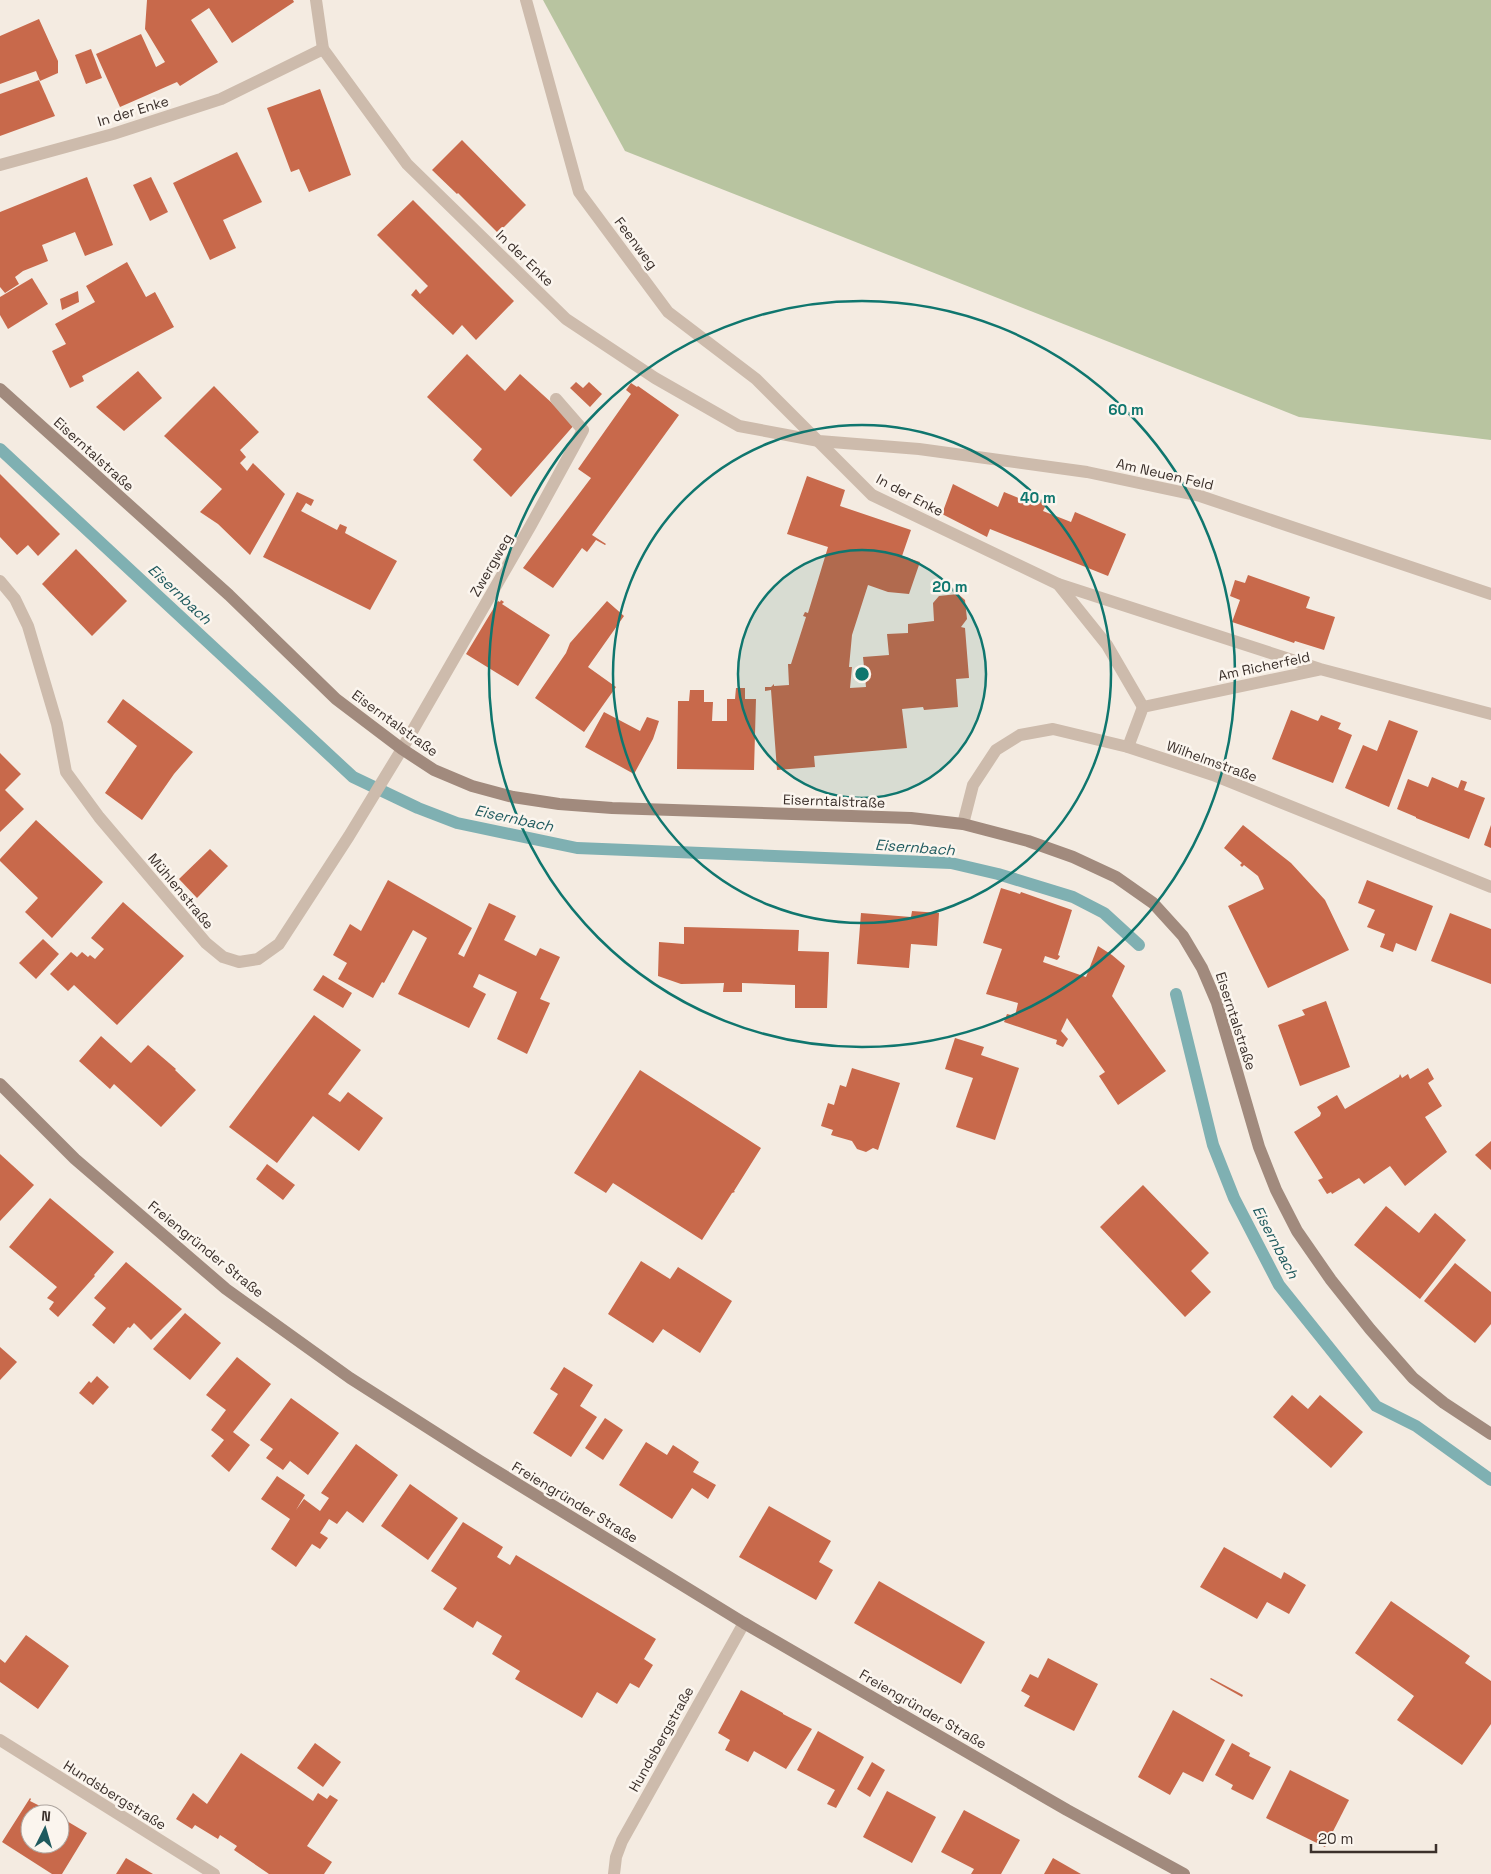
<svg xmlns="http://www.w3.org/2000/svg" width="1491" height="1874" viewBox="0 0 1491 1874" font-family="'Space Grotesk',sans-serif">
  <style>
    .green { fill: #b8c4a0 }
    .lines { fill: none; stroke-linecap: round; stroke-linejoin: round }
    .stream { stroke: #7fb0b2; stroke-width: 12 }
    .building { fill: #c8694b }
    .street { stroke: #cdbbac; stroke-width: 12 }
    .secondary { stroke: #a18a7d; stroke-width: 12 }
    .ring { fill: none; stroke: #0f766e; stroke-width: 2.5 }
    .labels { text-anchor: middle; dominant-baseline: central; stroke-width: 5; stroke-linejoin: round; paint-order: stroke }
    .street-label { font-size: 14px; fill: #3b302b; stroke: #fbf5ee }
    .water-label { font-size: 15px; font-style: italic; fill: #1f5a5e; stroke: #fbf5ee }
    .centre { fill: #0f766e; stroke: #fbf5ee; stroke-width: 2.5 }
    .ring-label { font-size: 15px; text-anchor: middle; font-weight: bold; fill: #0f766e; stroke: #fbf5ee; stroke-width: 5; stroke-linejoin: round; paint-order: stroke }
  </style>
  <rect width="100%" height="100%" fill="#f4ebe1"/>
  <path class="green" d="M543,0H1491V440L1299,417L625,151Z"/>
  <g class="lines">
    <g class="stream">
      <path d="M0,449L353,777L418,808L457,823L577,848L951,863L998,874L1073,897L1104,913L1139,945"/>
      <path d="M1176,994L1213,1145L1234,1198L1279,1285L1376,1406L1416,1426L1491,1480"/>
    </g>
  </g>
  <g class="building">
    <path d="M147,0H293L294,2L232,43L209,8L191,20L218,62L180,86L177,82L120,107L96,54L141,34L156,67L165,62L145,29Z"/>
    <path d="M39,19L58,61V73L40,81L36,71L0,84V36Z"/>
    <path d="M91,49L102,78L86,84L75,55Z"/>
    <path d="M39,80L55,116L0,136V94Z"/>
    <path d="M320,89L351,175L309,192L299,169L291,172L267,108Z"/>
    <path d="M462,140L526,205L498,233L458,193L457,194L432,170Z"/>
    <path d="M237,152L262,202L223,220L236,248L210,260L173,183Z"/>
    <path d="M87,177L113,245L85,256L75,232L42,245L48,261L23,271L15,277L19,284L5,293L0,287V212Z"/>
    <path d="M151,177L168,212L150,221L133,185Z"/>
    <path d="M413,200L514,301L476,340L462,325L453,335L411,295L416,289L420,294L428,286L377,235Z"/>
    <path d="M127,262L146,297L155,292L174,327L82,376L84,381L70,388L52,351L66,344L55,324L95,302L86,286Z"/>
    <path d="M32,278L48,304L8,329L0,315V297Z"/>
    <path d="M78,291L79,302L62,310L60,299Z"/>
    <path d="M467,354L505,391L520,374L575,424L511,497L473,460L482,449L427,397Z"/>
    <path d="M138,371L162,398L124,431L96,407Z"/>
    <path d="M576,382L583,388L589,382L602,394L590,407L570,388Z"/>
    <path d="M631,383L637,387L638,386L679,415L592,535L606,544L605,545L596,540L587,552L582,548L553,588L523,568L591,478L578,469L631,394L626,390Z"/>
    <path d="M214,386L259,432L240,450L246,457L240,463L247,471L253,463L285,494L250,555L218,524L200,512L222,489L164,436Z"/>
    <path d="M0,474L60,534L38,556L28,545L17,555L0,537Z"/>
    <path d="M807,476L845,490L840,506L911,530L902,556L920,562L909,594L888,592L868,585L852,635L849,667H852L850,688L866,687L863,657L889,655L887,634L908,633V624L934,621L933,603L939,596L958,594L965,600L967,619L961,627L965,628L969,678L956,679L958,707L924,710L923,707L902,709L907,748L814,756L815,767L777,770L771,690L765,691V687H771L774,684V686L789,685L788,664H791L806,617L803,616L805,612L808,613L828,547L787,534Z"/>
    <path d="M953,484L998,507L1004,492L1028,502L1035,498L1043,502L1045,507L1043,511L1071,522L1075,512L1126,534L1108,576L990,529L987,537L942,514Z"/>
    <path d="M297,492L314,500L311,506L306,503L301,511L337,530L340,524L347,527L345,533L397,561L370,610L263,557Z"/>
    <path d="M76,549L127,601L92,636L42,584Z"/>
    <path d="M1248,575L1310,597L1306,608L1335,617L1324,650L1295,641L1294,643L1232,622L1240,600L1230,596L1235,580L1245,583Z"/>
    <path d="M501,600L504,602L502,604L550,635L518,686L466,654L498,601L500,602Z"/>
    <path d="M607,601L624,616L588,667L616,687L584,732L535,698L566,653L570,643Z"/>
    <path d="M736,688H745V699H756L754,770L677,769L678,701H689L690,690H704V702H713L712,721H727V699H735Z"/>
    <path d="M123,699L193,752L174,774L142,820L105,793L137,746L107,722Z"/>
    <path d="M1291,710L1318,721L1321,715L1341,723L1338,729L1352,735L1333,783L1272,759Z"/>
    <path d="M604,712L640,731L647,717L659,721L653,739L634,774L585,747Z"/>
    <path d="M1389,720L1418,731L1389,807L1345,788L1363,745L1377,751Z"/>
    <path d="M0,753L21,774L5,790L24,809L0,832Z"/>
    <path d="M1432,777L1458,788L1461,780L1467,782L1464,790L1485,798L1469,839L1416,818V817L1397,809L1408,779L1428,787Z"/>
    <path d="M36,820L103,882L52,938L25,912L38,898L0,861V859Z"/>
    <path d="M1243,825L1291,863L1325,900L1349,950L1268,988L1228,906L1264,889L1258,876L1244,865L1242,867L1240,865L1242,863L1224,848Z"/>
    <path d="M1491,825V848L1484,845Z"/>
    <path d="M210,849L228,866L197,898L179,879Z"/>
    <path d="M388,880L472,928L458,954L464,957L489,903L516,916L504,940L536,956L540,948L560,957L540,999L550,1003L527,1054L497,1039L517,992L479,974L473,987L486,994L469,1028L398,994L427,938L413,930L384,983L382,982L373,998L338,979L347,963L333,955L350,924L361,931Z"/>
    <path d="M1367,880L1433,906L1416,951L1396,943L1393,952L1380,947L1385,934L1367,927L1375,910L1358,903Z"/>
    <path d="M1001,888L1020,894L1021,892L1072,910L1058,955L1060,956L1059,958L1057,960L1045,956L1043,962L1086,977L1098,946L1112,955L1125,966L1112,996L1166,1071L1118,1105L1099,1076L1105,1072L1067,1018L1061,1031L1068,1039L1063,1047L1056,1044L1057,1040L1004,1022L1007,1014L1015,1016L1018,1003L986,994L1002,949L983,943Z"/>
    <path d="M123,902L184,956L117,1025L74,985L68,991L50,974L71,952L77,957L82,952L88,957L90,955L95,959L104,949L91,938Z"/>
    <path d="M912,911L939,913L937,946L911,944L909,968L857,964L861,913L911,917Z"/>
    <path d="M1450,913L1491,929V984L1431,961Z"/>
    <path d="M684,927L799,930L798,951L829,952L827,1008H795V985L742,983V992H723L724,983L681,984L658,976L659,942L684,944Z"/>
    <path d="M43,939L59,954L36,979L19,963Z"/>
    <path d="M323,975L352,993L343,1008L313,990Z"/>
    <path d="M1326,1001L1350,1067L1300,1086L1278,1025L1305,1015L1302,1010Z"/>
    <path d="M314,1015L361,1050L328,1094L340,1102L348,1092L383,1118L359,1151L313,1116L277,1163L229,1127Z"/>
    <path d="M101,1036L131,1063L148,1045L176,1069L175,1070L196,1090L161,1127L114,1084L110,1089L79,1061Z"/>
    <path d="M955,1038L984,1047L981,1055L1019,1068L995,1140L956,1127L973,1078L945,1069Z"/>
    <path d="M852,1068L900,1083L878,1150L873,1148L866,1152L857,1149L852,1141L831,1135L833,1130L821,1126L828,1103L834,1105L840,1085L846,1087Z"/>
    <path d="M1428,1068L1434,1079L1428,1083L1442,1106L1425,1117L1447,1152L1405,1186L1390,1166L1364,1184L1359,1178L1332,1194L1331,1192L1327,1194L1318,1180L1323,1178L1294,1132L1320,1116L1321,1113L1317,1107L1337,1095L1345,1109L1399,1077L1400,1074L1402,1078L1408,1074L1410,1079Z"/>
    <path d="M640,1070L761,1148L734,1191L735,1192L732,1193L702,1240L613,1183L606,1193L574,1173Z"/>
    <path d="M1491,1141V1170L1475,1155Z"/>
    <path d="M0,1154L34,1185L0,1221Z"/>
    <path d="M267,1164L295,1185L283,1200L256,1179Z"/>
    <path d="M1143,1185L1209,1253L1191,1271L1211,1292L1185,1317L1100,1227Z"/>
    <path d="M50,1198L114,1252L94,1275L95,1276L58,1317L49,1309L54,1302L47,1298L57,1287L9,1247Z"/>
    <path d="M1386,1206L1419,1233L1435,1213L1466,1240L1420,1299L1354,1245Z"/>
    <path d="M641,1261L670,1279L678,1267L732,1301L700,1353L663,1329L653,1343L608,1314Z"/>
    <path d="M126,1262L182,1309L151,1340L134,1323L130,1328L128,1327L114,1344L92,1325L106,1308L94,1298Z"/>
    <path d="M1455,1263L1491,1292V1324L1475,1343L1424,1301Z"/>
    <path d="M185,1313L221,1343L190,1380L153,1349Z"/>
    <path d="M0,1347L17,1362L0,1380Z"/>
    <path d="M237,1357L271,1384L233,1432L250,1445L229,1472L211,1456L224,1440L211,1430L226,1410L206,1395Z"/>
    <path d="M564,1367L593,1385L580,1406L597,1417L571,1457L533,1433L558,1394L550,1389Z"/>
    <path d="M97,1376L109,1387L93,1405L79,1393L89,1381L91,1383Z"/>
    <path d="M1292,1395L1308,1409L1320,1395L1363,1432L1331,1468L1273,1417Z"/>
    <path d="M291,1398L339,1433L308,1475L290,1461L283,1470L266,1458L273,1449L260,1440Z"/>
    <path d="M605,1418L623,1430L603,1460L585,1448Z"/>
    <path d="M646,1442L667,1455L673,1445L699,1462L693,1472L716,1485L708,1499L692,1488L672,1519L619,1485Z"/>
    <path d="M356,1444L398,1475L363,1523L347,1511L337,1524L329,1519L320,1533L328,1538L320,1549L312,1544L296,1567L271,1549L290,1519L261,1499L277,1476L305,1495L296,1510L304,1499L320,1511L329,1498L321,1493Z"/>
    <path d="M410,1484L458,1518L428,1560L381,1526Z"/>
    <path d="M769,1506L831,1541L819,1562L833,1570L816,1600L739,1557Z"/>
    <path d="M463,1522L503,1547L497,1557L510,1565L516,1555L656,1639L644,1659L653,1665L639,1688L630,1683L617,1704L597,1692L582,1718L515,1679L520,1671L492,1654L502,1636L477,1621L473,1628L443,1609L457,1588L431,1571Z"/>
    <path d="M1224,1547L1281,1579L1284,1572L1306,1585L1289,1614L1267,1602L1257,1619L1200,1587Z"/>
    <path d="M879,1581L985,1642L961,1684L854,1623Z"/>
    <path d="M1391,1601L1470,1656L1465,1663L1491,1681V1724L1462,1765L1397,1720L1414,1696L1355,1653Z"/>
    <path d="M26,1635L69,1666L38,1709L0,1682V1659L5,1663Z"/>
    <path d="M1048,1658L1098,1684L1074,1731L1024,1706L1030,1696L1021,1691L1030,1674L1038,1678Z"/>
    <path d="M1211,1678L1243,1695L1242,1697L1210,1679Z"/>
    <path d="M741,1690L783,1713V1714L812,1729L786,1769L754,1751L748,1762L725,1750L730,1740L718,1733Z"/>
    <path d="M1173,1710L1225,1740L1203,1782L1183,1772L1170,1795L1138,1777Z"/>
    <path d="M818,1731L864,1757L836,1808L827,1804L835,1790L797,1770Z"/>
    <path d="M315,1743L341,1762L323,1787L297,1768Z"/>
    <path d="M1232,1743L1250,1753L1249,1756L1271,1767L1253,1800L1231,1789L1233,1785L1215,1775Z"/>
    <path d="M241,1753L313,1801L318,1793L327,1799L330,1795L338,1800L307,1846L332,1862L324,1874H269L234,1850L237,1846L220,1835L218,1839L195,1825L192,1829L176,1819L193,1793L207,1804Z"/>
    <path d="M872,1762L885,1770L870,1797L857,1789Z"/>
    <path d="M1290,1770L1349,1800L1325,1847L1266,1818Z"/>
    <path d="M887,1791L936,1817L912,1863L863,1837Z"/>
    <path d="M30,1798L31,1799L30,1801L56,1814H30V1844H60V1817L87,1833L62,1874H52L2,1842Z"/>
    <path d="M964,1810L1020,1840L1001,1874H971L974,1869L941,1852Z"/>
    <path d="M126,1858L153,1874H116Z"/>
    <path d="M1053,1858L1081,1874H1044Z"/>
  </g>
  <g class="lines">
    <g class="street">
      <path d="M316,0L323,49L407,164L566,319L655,378L739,426L819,441L919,449L1087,472L1200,496L1491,594"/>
      <path d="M526,0L579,192L668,312L756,379L872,495L1058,584L1320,669L1491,714"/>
      <path d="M0,165L113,134L221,99L323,49"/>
      <path d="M0,581L15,599L28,626L57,724L66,772L99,817L206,943L223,957L239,962L258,959L279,944L349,836L402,749L531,525L583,430L556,399"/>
      <path d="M1058,584L1107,645L1143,707"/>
      <path d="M1128,747L1143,707L1318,670"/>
      <path d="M963,824L973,785L996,750L1020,735L1053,729L1128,747L1213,775L1491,887"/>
      <path d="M0,1740L214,1874"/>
      <path d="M614,1874L616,1857L622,1841L744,1623"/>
    </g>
    <g class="secondary">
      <path d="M0,389L229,595L336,699L402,749L434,770L472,786L513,797L559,804L612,808L911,818L963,824L1028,841L1073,857L1116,877L1153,903L1183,936L1202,968L1217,1003L1259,1147L1276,1190L1297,1231L1331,1280L1370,1329L1413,1378L1444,1403L1491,1434"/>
      <path d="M0,1084L75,1159L226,1289L350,1378L480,1461L744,1623L1067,1810L1184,1874"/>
    </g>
  </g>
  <circle cx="862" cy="674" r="124" fill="#0f766e" fill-opacity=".12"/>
  <g class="ring">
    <circle cx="862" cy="674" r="124"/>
    <circle cx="862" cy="674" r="249"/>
    <circle cx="862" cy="674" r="373"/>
  </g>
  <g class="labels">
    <g class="street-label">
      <text transform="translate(133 111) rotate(-17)">In der Enke</text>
      <text transform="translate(636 243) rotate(53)">Feenweg</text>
      <text transform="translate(525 258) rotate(44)">In der Enke</text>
      <text transform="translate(94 454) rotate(42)">Eiserntalstraße</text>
      <text transform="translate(1165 474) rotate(13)">Am Neuen Feld</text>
      <text transform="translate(910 495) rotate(28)">In der Enke</text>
      <text transform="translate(491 565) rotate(-60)">Zwergweg</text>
      <text transform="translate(1264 666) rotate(-12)">Am Richerfeld</text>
      <text transform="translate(395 723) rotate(36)">Eiserntalstraße</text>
      <text transform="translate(1212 761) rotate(20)">Wilhelmstraße</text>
      <text transform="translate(834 801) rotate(2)">Eiserntalstraße</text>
      <text transform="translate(181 891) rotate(50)">Mühlenstraße</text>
      <text transform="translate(1236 1021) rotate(72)">Eiserntalstraße</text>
      <text transform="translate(206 1249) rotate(39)">Freiengründer Straße</text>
      <text transform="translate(575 1502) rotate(31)">Freiengründer Straße</text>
      <text transform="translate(923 1709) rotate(30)">Freiengründer Straße</text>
      <text transform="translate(661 1739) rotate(-61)">Hundsbergstraße</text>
      <text transform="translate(115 1795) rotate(32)">Hundsbergstraße</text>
    </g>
    <g class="water-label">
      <text transform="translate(180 594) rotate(43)">Eisernbach</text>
      <text transform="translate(514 818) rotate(12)">Eisernbach</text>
      <text transform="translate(915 847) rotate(4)">Eisernbach</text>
      <text transform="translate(1276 1242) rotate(62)">Eisernbach</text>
    </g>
  </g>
  <circle cx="862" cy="674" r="8" class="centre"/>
  <g class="ring-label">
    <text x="1126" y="415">60 m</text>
    <text x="1038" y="503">40 m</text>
    <text x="950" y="592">20 m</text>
  </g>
  <g transform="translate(45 1829) rotate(5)"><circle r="24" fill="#fbf5ee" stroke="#aea6a0"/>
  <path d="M0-4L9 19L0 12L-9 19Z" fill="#1f5a5e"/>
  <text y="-8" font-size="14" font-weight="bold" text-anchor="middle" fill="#3b302b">N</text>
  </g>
  <path d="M1311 1844v8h125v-8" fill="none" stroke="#3b302b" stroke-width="2.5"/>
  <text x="1318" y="1844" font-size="15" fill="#3b302b" stroke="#fbf5ee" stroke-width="4" paint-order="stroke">20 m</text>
</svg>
